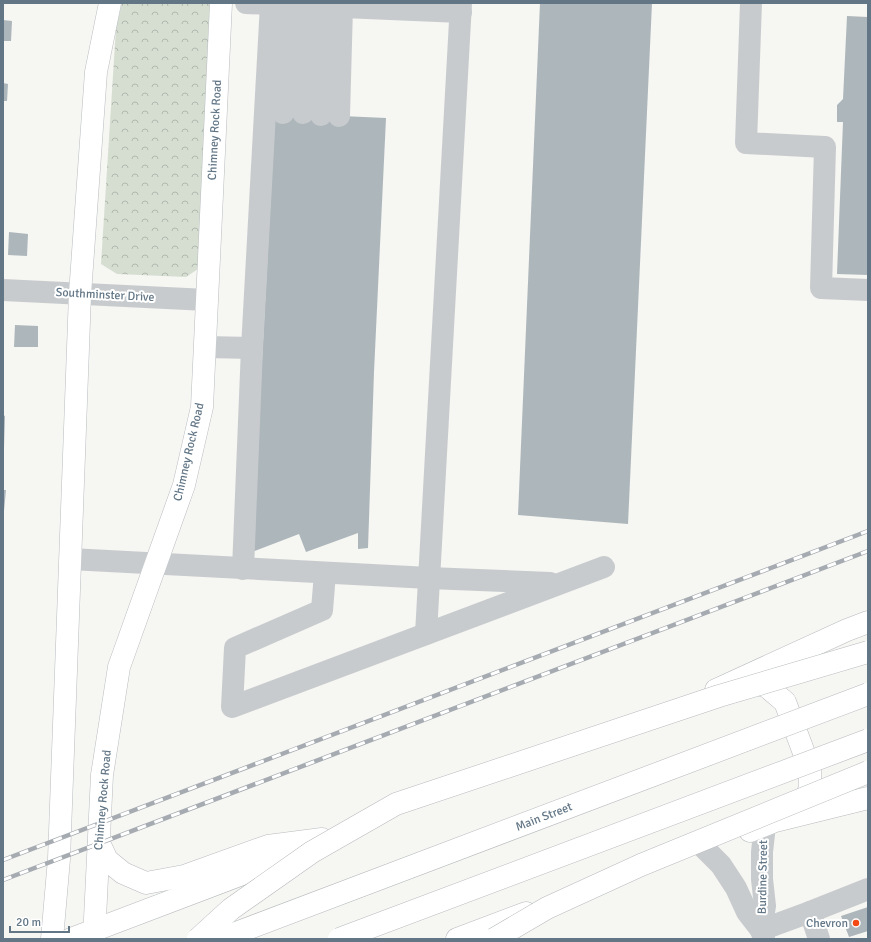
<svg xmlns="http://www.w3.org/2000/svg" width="871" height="942" viewBox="0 0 871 942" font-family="Signika,sans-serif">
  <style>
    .forest { fill: url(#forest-crowns) }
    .building { fill: #adb6bb }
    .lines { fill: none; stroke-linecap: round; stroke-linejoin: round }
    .major-casing { stroke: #b8bcc0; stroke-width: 23 }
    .highway-casing { stroke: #b7bbbe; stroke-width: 23 }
    .minor { stroke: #c8cbce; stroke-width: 22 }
    .major { stroke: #fff; stroke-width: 22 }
    .highway { stroke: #fff; stroke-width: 22 }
    .rail-casing { stroke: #a5abb1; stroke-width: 4.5 }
    .rail { stroke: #fff; stroke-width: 3; stroke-dasharray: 9; stroke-linecap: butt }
    .highway-bridge-casing { stroke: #b7bbbe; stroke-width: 23; stroke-linecap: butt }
    .highway-bridge { stroke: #fff; stroke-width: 22 }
    .poi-dot { fill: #f34914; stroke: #fff; stroke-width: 1.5 }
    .labels { text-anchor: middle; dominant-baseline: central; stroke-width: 4; stroke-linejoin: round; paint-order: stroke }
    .street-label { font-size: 12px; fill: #627686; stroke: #fff }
    .poi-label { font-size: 12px; fill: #627686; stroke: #fff; text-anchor: end }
  </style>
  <defs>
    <pattern id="forest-crowns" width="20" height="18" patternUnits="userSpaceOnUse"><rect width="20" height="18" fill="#d6ded2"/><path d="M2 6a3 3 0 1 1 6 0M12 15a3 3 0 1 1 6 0" fill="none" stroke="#b1b9b0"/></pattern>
  </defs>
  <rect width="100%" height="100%" fill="#f6f6f2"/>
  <path class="forest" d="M122,3H210L198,269L186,277L117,274L101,264L116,28Z"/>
  <g class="building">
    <path d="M540,3H652L628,524L518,515Z"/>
    <path d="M847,16L868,17V275L837,274L843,122H837V105L843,99Z"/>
    <path d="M3,20L12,21L11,41H3Z"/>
    <path d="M3,83L8,84L7,101H3Z"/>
    <path d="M275,113L386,118L374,372L368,548L358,549V533L306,552L299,534L252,552Z"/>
    <path d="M9,232L28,234L27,256L8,255Z"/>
    <path d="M15,325L38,326V347H14Z"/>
    <path d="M3,415L5,416L4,448H3Z"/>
    <path d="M3,490H6L4,511H3Z"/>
    <path d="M868,907V931L849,937L841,916Z"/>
  </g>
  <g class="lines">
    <defs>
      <g id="major">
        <path d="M99,843L107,860L123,873L146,883L184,876L268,846L322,839"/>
        <path d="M52,939L59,859L80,294L96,72L110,3"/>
        <path d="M94,939L102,775L119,667L184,485L202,407L221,3"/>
      </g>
      <g id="highway">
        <path d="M747,682L766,686L785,702L810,769V789L800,807L796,809"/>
        <path d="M716,690L847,630L868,622"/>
        <path d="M750,831L775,821L868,798"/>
        <path d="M71,939L311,848"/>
        <path d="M457,939L526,913"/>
      </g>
    </defs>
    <use href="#major" class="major-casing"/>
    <use href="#highway" class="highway-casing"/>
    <g class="minor">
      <path d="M246,3L461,12"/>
      <path d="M751,3L746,143L825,147L821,288L868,290"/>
      <path d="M283,113L288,5"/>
      <path d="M303,113L306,6"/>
      <path d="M321,115L324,7"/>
      <path d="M339,116L342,7"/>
      <path d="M3,290L207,300"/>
      <path d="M205,347L252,348"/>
      <path d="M70,559L429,578L550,583"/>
      <path d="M243,569L252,348L271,4"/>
      <path d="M325,573L322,610L235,648L232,707L604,567"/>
      <path d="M426,634L461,3"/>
      <path d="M703,847L721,865L736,888L747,912L761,930"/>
      <path d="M810,912L819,939"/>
      <path d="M761,930L810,912L868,889"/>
      <path d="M764,939L761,930L765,906L762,879V852L765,825"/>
    </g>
    <use href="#major" class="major"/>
    <use href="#highway" class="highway"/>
    <defs>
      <g id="rail">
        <path d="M3,860L868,531"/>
        <path d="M3,880L868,551"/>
      </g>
    </defs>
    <use href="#rail" class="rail-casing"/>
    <use href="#rail" class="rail"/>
    <defs>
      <g id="highway-bridge">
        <path d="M198,939L231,909L312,852L396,804L719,696L868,652"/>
        <path d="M220,939L868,694"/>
        <path d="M339,939L868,740"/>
        <path d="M494,939L547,908L641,865L868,772"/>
      </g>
    </defs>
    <use href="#highway-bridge" class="highway-bridge-casing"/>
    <use href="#highway-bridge" class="highway-bridge"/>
  </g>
  <circle class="poi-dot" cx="856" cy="923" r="4"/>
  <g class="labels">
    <g class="street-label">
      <text transform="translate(215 130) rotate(-87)">Chimney Rock Road</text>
      <text transform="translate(105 295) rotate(3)">Southminster Drive</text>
      <text transform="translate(189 452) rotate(-77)">Chimney Rock Road</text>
      <text transform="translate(103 800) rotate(-85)">Chimney Rock Road</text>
      <text transform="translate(544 817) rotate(-21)">Main Street</text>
      <text transform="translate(763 877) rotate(-89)">Burdine Street</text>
    </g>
    <g class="poi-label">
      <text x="848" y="923">Chevron</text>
    </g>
  </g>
  <rect width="871" height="942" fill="none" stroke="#627686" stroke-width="8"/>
  <path d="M10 926v6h59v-6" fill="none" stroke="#627686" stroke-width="2"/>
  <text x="16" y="926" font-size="12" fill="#627686" stroke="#ffffff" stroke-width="3" paint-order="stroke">20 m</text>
</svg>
